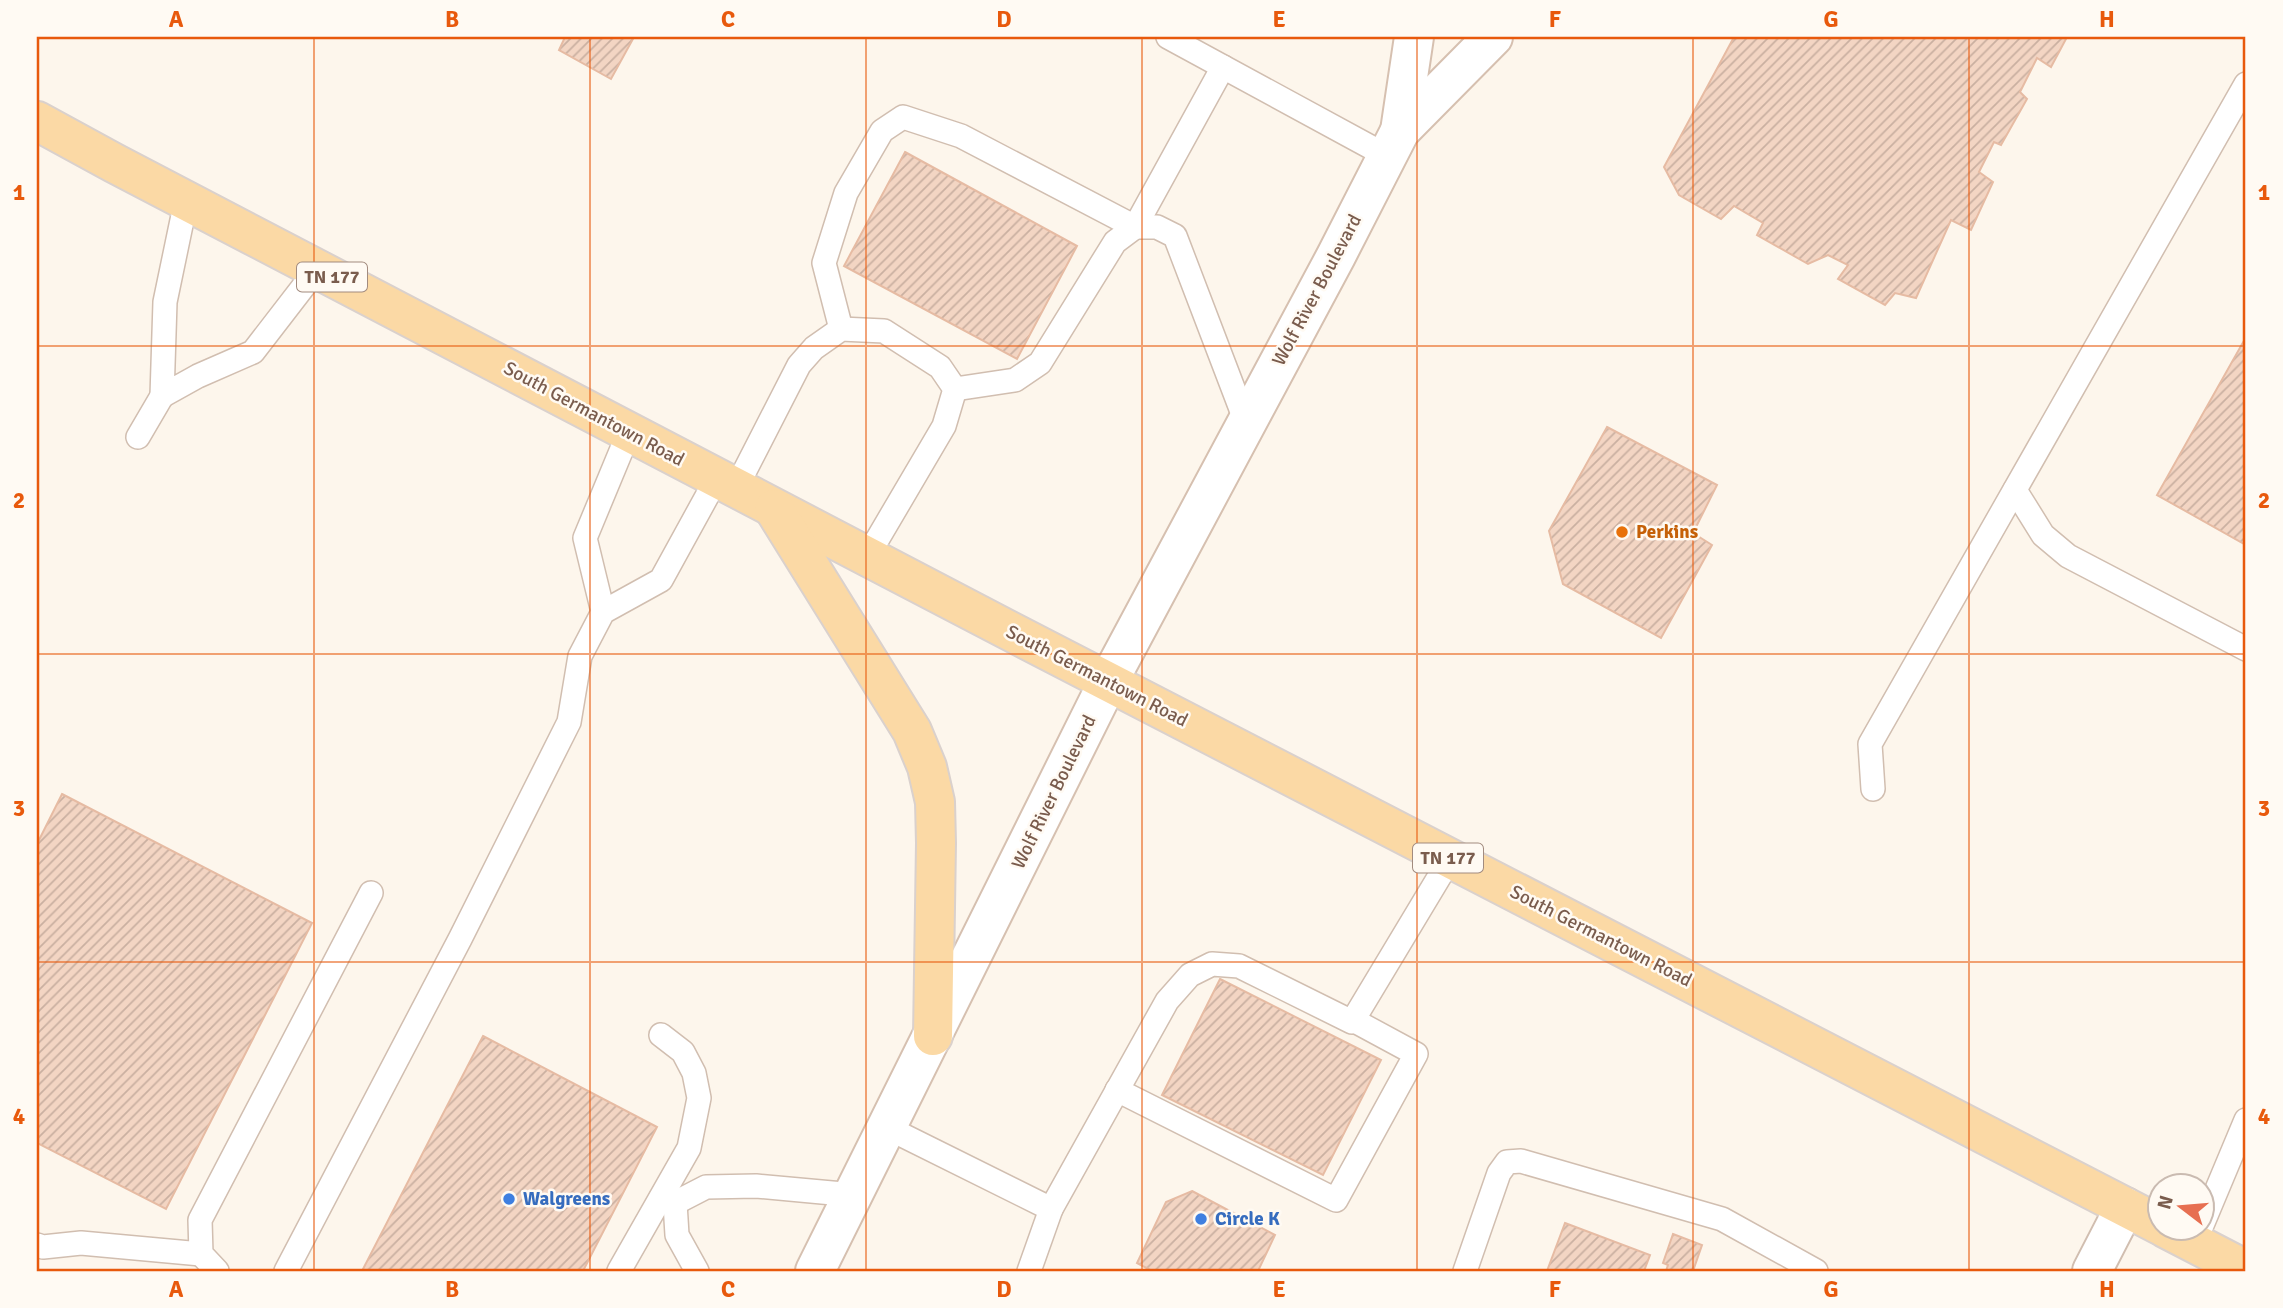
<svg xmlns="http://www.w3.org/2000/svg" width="2283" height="1308" viewBox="0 0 2283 1308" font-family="Signika,sans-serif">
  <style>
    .building { fill: url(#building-hatch); stroke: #e6bba3; stroke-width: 2 }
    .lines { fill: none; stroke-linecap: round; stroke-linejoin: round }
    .service-casing { stroke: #d1beb0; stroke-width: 26 }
    .minor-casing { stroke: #d1beb0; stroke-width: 42 }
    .secondary-casing { stroke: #d6c0b0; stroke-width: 42 }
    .primary-casing { stroke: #dad1cd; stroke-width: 42 }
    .service { stroke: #fff; stroke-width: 23 }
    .minor { stroke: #fff; stroke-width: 38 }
    .secondary { stroke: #fff; stroke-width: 38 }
    .primary { stroke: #fbd9a5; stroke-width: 38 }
    .grid { fill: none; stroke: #e8590c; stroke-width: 2; stroke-opacity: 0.55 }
    .food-dot { fill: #e8710a; stroke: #fffaf3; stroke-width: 2.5 }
    .shop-dot { fill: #3f7fe0; stroke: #fffaf3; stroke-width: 2.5 }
    .labels { text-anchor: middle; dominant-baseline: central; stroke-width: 5; stroke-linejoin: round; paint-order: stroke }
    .shield { fill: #fffaf3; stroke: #a28b7f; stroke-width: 2 }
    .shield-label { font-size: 18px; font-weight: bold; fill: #7a5c4d }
    .street-label { font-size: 19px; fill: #7a5c4d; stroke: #fffaf3 }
    .food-label { font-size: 19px; font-weight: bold; fill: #c56008; stroke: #fffaf3; text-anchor: start }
    .shop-label { font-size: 19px; font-weight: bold; fill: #366cbe; stroke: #fffaf3; text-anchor: start }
    .neatline { fill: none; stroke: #e8590c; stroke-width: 2.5 }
    .grid-label { font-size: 23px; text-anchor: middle; font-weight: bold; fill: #e8590c }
  </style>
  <defs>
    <pattern id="building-hatch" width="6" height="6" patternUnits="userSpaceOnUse" patternTransform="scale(1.75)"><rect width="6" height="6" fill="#f3d5c3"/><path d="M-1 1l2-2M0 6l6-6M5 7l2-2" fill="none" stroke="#cab0a1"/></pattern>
  </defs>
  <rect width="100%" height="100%" fill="#fdf6ec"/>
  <g class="building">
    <path d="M565,37H634L611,79L559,50Z"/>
    <path d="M1734,37H2067L2051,67L2037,58L2020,92L2027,99L2001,145L1994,142L1979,172L1993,182L1971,230L1951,220L1916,298L1895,293L1885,305L1838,279L1848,265L1828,255L1808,264L1757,235L1763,223L1734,206L1721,219L1679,195L1664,167Z"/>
    <path d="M905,152L1077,246L1017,359L844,266Z"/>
    <path d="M2246,337V545L2157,495Z"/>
    <path d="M1607,427L1717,485L1693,533L1712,545L1661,638L1563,584L1549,531Z"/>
    <path d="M62,794L312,923L166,1209L37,1143V844Z"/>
    <path d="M1220,979L1381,1060L1323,1175L1162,1095Z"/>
    <path d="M483,1036L657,1127L583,1271H362Z"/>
    <path d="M1192,1191L1275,1235L1258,1271H1152L1137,1263L1166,1202Z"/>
    <path d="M1565,1223L1650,1255L1644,1271H1547Z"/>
    <path d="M1673,1234L1702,1245L1693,1271H1666L1668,1265L1663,1263Z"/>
  </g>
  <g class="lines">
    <defs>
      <g id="service">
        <path d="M1168,37L1387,156"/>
        <path d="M186,201L165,302L162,396L198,376L253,352L317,269"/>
        <path d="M841,329L824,263L846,193L882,131L903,117L961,136L1135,227H1157L1175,236L1246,422"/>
        <path d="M955,389L1015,380L1040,363L1115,242L1135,227L1223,67"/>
        <path d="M138,437L162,396"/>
        <path d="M736,488L799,365L814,348L841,329L884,331L940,367L955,389L944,426L867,557"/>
        <path d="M2015,490L2043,535L2068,556L2246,649"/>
        <path d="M603,612L585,538L629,432"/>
        <path d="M1873,789L1870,744L2246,84"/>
        <path d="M1117,1090L1336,1200L1416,1054L1353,1020"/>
        <path d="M888,1128L1051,1209L1167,1001L1190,975L1212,964L1239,966L1352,1022L1450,859"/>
        <path d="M661,1198L675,1203L706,1187L756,1186L854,1195"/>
        <path d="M675,1203L677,1235L697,1271"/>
        <path d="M2202,1225L2246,1120"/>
        <path d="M37,1245L43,1247L81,1243L201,1254"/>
        <path d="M217,1271L201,1254L200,1220L371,893"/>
        <path d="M286,1271L460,939L569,722L580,656L603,612L661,580L717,478"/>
        <path d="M619,1271L689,1148L699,1098L694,1073L683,1052L661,1035"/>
        <path d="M1029,1271L1051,1209"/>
        <path d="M1465,1271L1499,1173L1507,1162L1521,1161L1722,1219L1816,1271"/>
      </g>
      <path id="minor" d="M2092,1271L2125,1207"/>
      <g id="secondary">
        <path d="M1400,131L1414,37"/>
        <path d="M815,1271L1108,682L1336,256L1400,131L1493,37"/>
      </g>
      <g id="primary">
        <path d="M37,121L114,163L1008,630L2160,1225"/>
        <path d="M774,509L912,731L927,767L935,802L936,843L933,1036"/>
        <path d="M2165,1228L2246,1270"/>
      </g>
    </defs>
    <use href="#service" class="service-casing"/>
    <use href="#minor" class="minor-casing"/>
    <use href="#secondary" class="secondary-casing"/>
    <use href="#primary" class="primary-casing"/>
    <use href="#service" class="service"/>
    <use href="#minor" class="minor"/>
    <use href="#secondary" class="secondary"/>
    <use href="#primary" class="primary"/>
  </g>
  <path class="grid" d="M314,37V1271M590,37V1271M866,37V1271M1142,37V1271M1417,37V1271M1693,37V1271M1969,37V1271M37,346H2246M37,654H2246M37,962H2246"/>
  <circle class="food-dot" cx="1622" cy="532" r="7"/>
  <g class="shop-dot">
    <circle cx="509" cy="1199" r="7"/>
    <circle cx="1201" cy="1219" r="7"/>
  </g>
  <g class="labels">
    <g class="shield">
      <rect x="297" y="262.5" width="70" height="29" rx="5"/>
      <rect x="1413" y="843.5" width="70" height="29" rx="5"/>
    </g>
    <g class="shield-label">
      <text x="332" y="277">TN 177</text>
      <text x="1448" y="858">TN 177</text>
    </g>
    <g class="street-label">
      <text transform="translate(1317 290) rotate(-62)">Wolf River Boulevard</text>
      <text transform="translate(594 414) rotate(28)">South Germantown Road</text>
      <text transform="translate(1097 676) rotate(27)">South Germantown Road</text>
      <text transform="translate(1054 792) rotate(-64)">Wolf River Boulevard</text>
      <text transform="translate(1601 936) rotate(27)">South Germantown Road</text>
    </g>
    <g class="food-label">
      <text x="1636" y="532">Perkins</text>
    </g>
    <g class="shop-label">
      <text x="523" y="1199">Walgreens</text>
      <text x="1215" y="1219">Circle K</text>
    </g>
  </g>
  <rect width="2283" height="1308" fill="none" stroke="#fffaf3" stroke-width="77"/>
  <g transform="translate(2181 1207) rotate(286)"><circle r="33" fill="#fffaf3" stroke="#cabbb1" stroke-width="2"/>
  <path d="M0-5L12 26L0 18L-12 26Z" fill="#e76f51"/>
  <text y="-10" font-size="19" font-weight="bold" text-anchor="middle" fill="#7a5c4d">N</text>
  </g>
  <rect x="38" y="38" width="2206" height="1232" class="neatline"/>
  <g class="grid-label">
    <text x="176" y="27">A</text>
    <text x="452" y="27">B</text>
    <text x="728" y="27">C</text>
    <text x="1004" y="27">D</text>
    <text x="1279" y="27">E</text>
    <text x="1555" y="27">F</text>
    <text x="1831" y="27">G</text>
    <text x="2107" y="27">H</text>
    <text x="19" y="200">1</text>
    <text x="2264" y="200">1</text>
    <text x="19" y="508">2</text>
    <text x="2264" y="508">2</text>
    <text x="19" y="816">3</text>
    <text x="2264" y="816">3</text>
    <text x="19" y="1124">4</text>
    <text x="2264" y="1124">4</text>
    <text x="176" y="1297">A</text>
    <text x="452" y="1297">B</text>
    <text x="728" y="1297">C</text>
    <text x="1004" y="1297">D</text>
    <text x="1279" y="1297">E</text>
    <text x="1555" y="1297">F</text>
    <text x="1831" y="1297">G</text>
    <text x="2107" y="1297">H</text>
  </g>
</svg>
